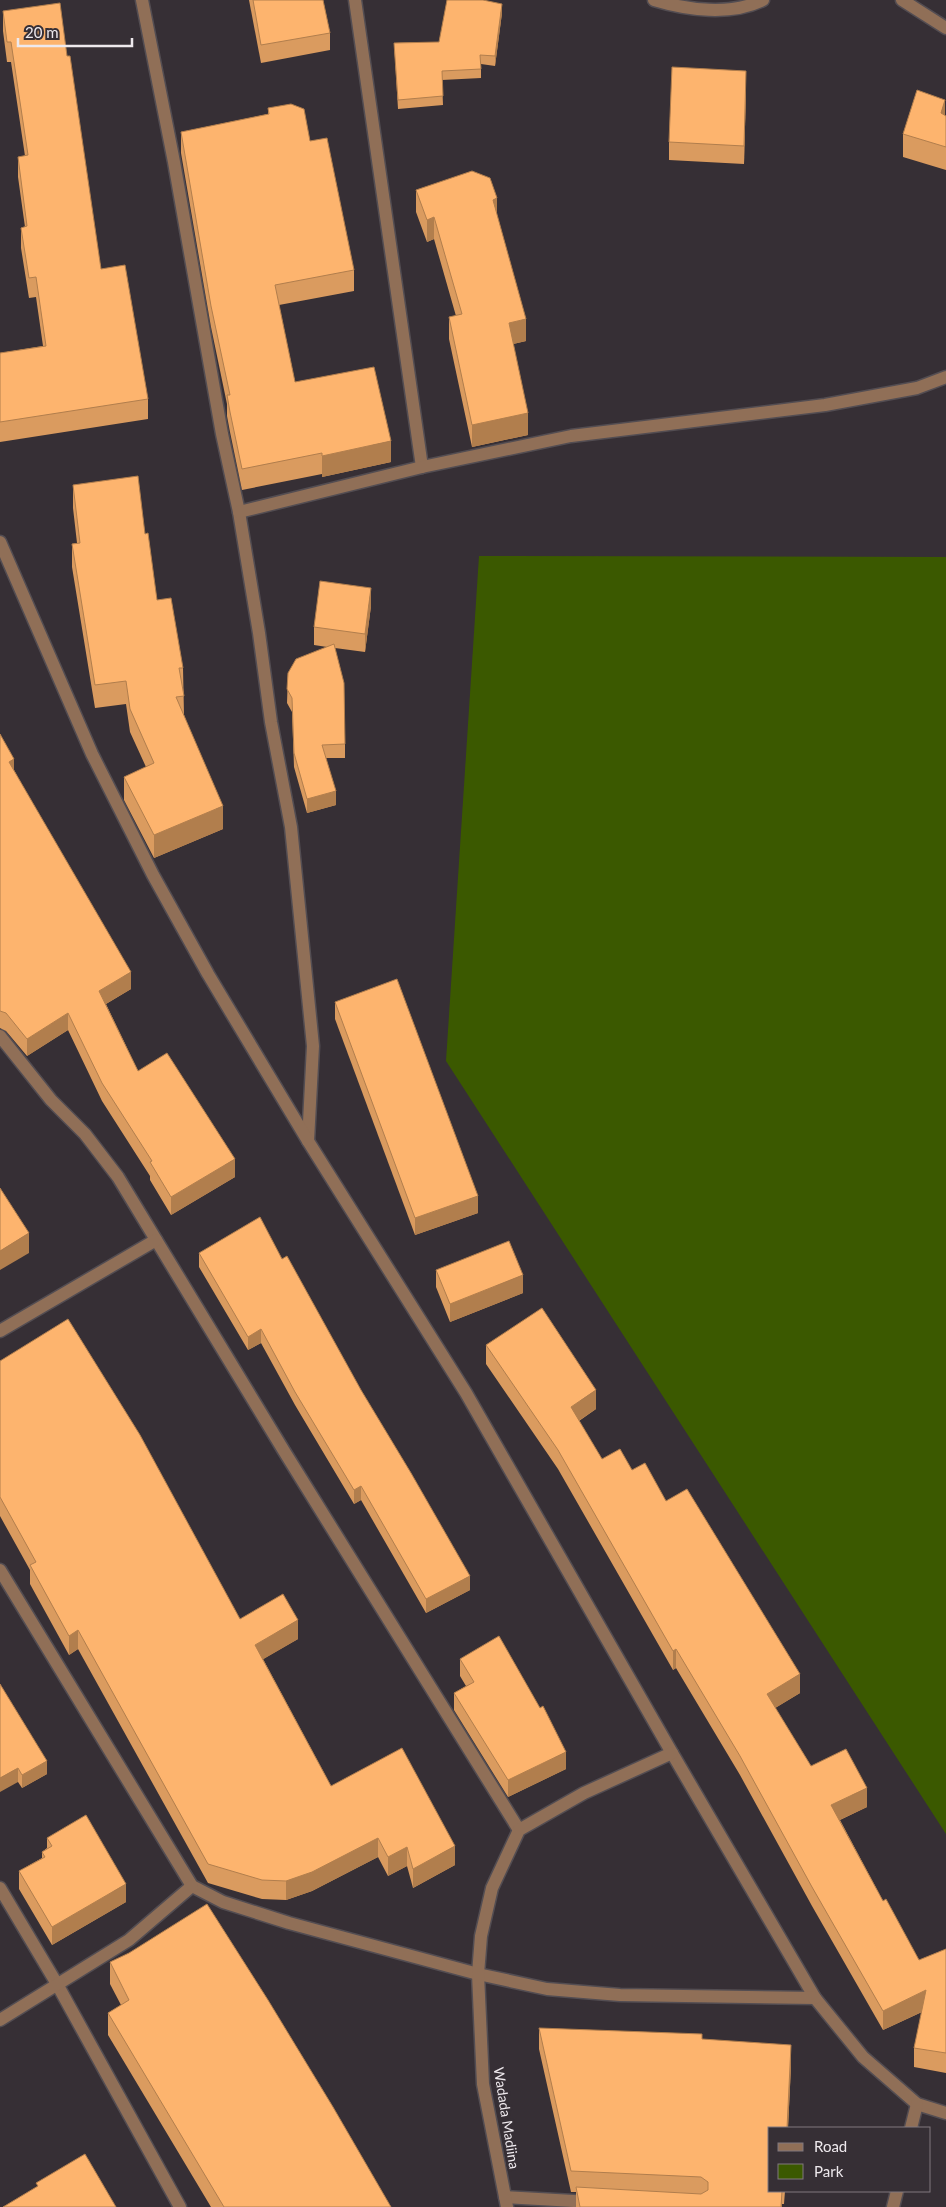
<svg xmlns="http://www.w3.org/2000/svg" width="946" height="2207" viewBox="0 0 946 2207" font-family="Lato,sans-serif">
  <style>
    .green { fill: #3b5900 }
    .lines { fill: none; stroke-linecap: round; stroke-linejoin: round }
    .minor-casing { stroke: #534d52; stroke-width: 15 }
    .minor { stroke: #906f57; stroke-width: 12 }
    .wall { fill: #da9b5f }
    .shaded-wall { fill: #b17e4d }
    .building { fill: #fdb46e; stroke: #b17e4d }
    .labels { text-anchor: middle; dominant-baseline: central; stroke-width: 5; stroke-linejoin: round; paint-order: stroke }
    .street-label { font-size: 14px; fill: #eee9ed; stroke: #362f35 }
  </style>
  <rect width="100%" height="100%" fill="#362f35"/>
  <path class="green" d="M479,556L946,557V1834L446,1061Z"/>
  <g class="lines">
    <defs>
      <g id="minor">
        <path d="M142,0L174,162L222,434L239,512L259,633L271,722L291,827L313,1046L308,1141"/>
        <path d="M355,0L422,467"/>
        <path d="M654,0C687,10 731,16 763,0"/>
        <path d="M902,0L946,28"/>
        <path d="M239,512L422,467L571,436L825,405L917,388L946,377"/>
        <path d="M0,542L92,754L153,875L208,974L308,1141L466,1393L672,1753L815,1998L863,2057L917,2104L946,2113"/>
        <path d="M0,1036L51,1100L85,1134L118,1177L284,1451L519,1830"/>
        <path d="M0,1331L156,1240"/>
        <path d="M0,1570L192,1886L223,1902L289,1923L478,1974L547,1989L620,1995L815,1998"/>
        <path d="M0,1888L57,1984L180,2207"/>
        <path d="M0,2020L129,1940L192,1886"/>
        <path d="M911,2128L917,2104"/>
        <path d="M505,2197L591,2202"/>
        <path d="M507,2207L483,2084L478,1974L481,1936L492,1888L519,1830L584,1793L672,1753"/>
        <path d="M893,2207L897,2191"/>
      </g>
    </defs>
    <use href="#minor" class="minor-casing"/>
    <use href="#minor" class="minor"/>
  </g>
  <g class="wall">
    <path d="M249,0H323L330,33V50L261,63Z"/>
    <path d="M3,11L67,56L101,269L148,399V419L0,442V353L43,346L36,297L29,298L21,248V228L25,227L18,177V157L25,156L11,62H7L3,31Z"/>
    <path d="M502,13L495,66L481,64V78L442,80L443,105L398,109L394,43L439,42Z"/>
    <path d="M746,89L744,164L669,160V142Z"/>
    <path d="M268,108L310,141L354,270V291L279,305L295,382L391,462L322,477V474L242,490L230,432L227,416V404L211,327L181,153V132L268,114Z"/>
    <path d="M945,116H946V170L903,157V134Z"/>
    <path d="M416,190L497,218L526,341L513,344L528,435L472,447L449,339V317L456,316L434,239L427,242L416,212Z"/>
    <path d="M73,485L145,534L157,600L183,668L184,715L223,829L154,858L124,800V777L146,767L130,732L126,704L95,708L72,567V544L77,543L73,508Z"/>
    <path d="M371,606L365,652L335,648L345,744V758H326L336,805L307,813L294,767L292,712L287,703L288,673L327,647L314,645V627Z"/>
    <path d="M0,734L14,770L131,989L106,1004L138,1071L235,1177L171,1215L150,1180V1176L102,1101L68,1030L27,1056L6,1031L0,1028Z"/>
    <path d="M335,1002L478,1213L415,1235L335,1019Z"/>
    <path d="M199,1253L282,1259L470,1590L426,1613L361,1500L354,1504L295,1405L261,1343L248,1350L199,1267Z"/>
    <path d="M436,1270L523,1293L450,1322L436,1287Z"/>
    <path d="M486,1345L596,1409L579,1421L602,1459L632,1470L666,1501L800,1693L775,1708L811,1766L867,1807L840,1820L883,1901L919,1960L946,1949V2073L914,2067V2048L922,2012L883,2030L812,1906L740,1775L676,1668L673,1670L558,1469L486,1364Z"/>
    <path d="M0,1361L240,1619L298,1639L263,1659L331,1786L455,1865L413,1888L407,1866L388,1876L378,1857L312,1891L286,1900L262,1899L208,1883L78,1649L69,1655L30,1584V1570L0,1516Z"/>
    <path d="M460,1659L566,1769L508,1797L454,1710V1693L466,1686L460,1676Z"/>
    <path d="M0,1684L47,1774L22,1788L18,1782Z"/>
    <path d="M47,1838L126,1902L52,1945L19,1889V1871L42,1858V1852L47,1848Z"/>
    <path d="M110,1962L391,2207H211L108,2035V2013L121,2005L110,1984Z"/>
    <path d="M539,2028L702,2039L791,2066L788,2128H770V2191H785L784,2204H782V2207H576V2192H571L539,2049Z"/>
  </g>
  <g class="shaded-wall">
    <path d="M502,4V13L495,66V56Z"/>
    <path d="M746,71V89L744,164V146Z"/>
    <path d="M945,100V123L941,113Z"/>
    <path d="M497,198V220L493,200Z"/>
    <path d="M434,217V239L427,242V220Z"/>
    <path d="M526,319V341L509,345V323Z"/>
    <path d="M528,413V435L472,447V425Z"/>
    <path d="M391,441V462L322,477V456Z"/>
    <path d="M371,588V606L365,652V634Z"/>
    <path d="M14,759V777L9,762Z"/>
    <path d="M336,791V805L307,813V799Z"/>
    <path d="M223,806V829L154,858V835Z"/>
    <path d="M131,972V989L99,1008V991Z"/>
    <path d="M68,1013V1030L27,1056V1039Z"/>
    <path d="M235,1159V1177L171,1215V1197Z"/>
    <path d="M478,1196V1213L415,1235V1218Z"/>
    <path d="M29,1233V1253L0,1270V1251Z"/>
    <path d="M523,1275V1293L450,1322V1304Z"/>
    <path d="M261,1329V1343L248,1350V1337Z"/>
    <path d="M596,1390V1409L571,1426V1407Z"/>
    <path d="M361,1486V1500L354,1504V1490Z"/>
    <path d="M470,1576V1590L426,1613V1599Z"/>
    <path d="M298,1620V1639L255,1664V1645Z"/>
    <path d="M78,1630V1649L69,1655V1636Z"/>
    <path d="M676,1649V1668L673,1670V1651Z"/>
    <path d="M800,1674V1693L767,1713V1694Z"/>
    <path d="M566,1752V1769L508,1797V1780Z"/>
    <path d="M47,1761V1774L22,1788V1775Z"/>
    <path d="M18,1768V1782L0,1792V1778Z"/>
    <path d="M867,1788V1807L831,1824V1805Z"/>
    <path d="M378,1838V1857L312,1891L286,1900V1881Z"/>
    <path d="M455,1846V1865L413,1888V1869Z"/>
    <path d="M407,1847V1866L388,1876V1857Z"/>
    <path d="M126,1884V1902L52,1945V1927Z"/>
    <path d="M926,1990V2010L883,2030V2011Z"/>
    <path d="M791,2045V2066L788,2128H787Z"/>
    <path d="M782,2191V2207H781Z"/>
  </g>
  <g class="building">
    <path d="M253,0H323L330,33L261,45Z"/>
    <path d="M447,0H483L502,4L495,56L480,55L481,69L442,71L443,96L398,100L394,43L439,42Z"/>
    <path d="M60,3L67,56H70L101,269L125,265L148,399L0,422V353L46,346L36,277L29,278L21,228L27,226L18,157L28,155L11,42H7L3,11Z"/>
    <path d="M672,67L746,71L744,146L669,142Z"/>
    <path d="M917,90L945,100L941,113L946,116V147L903,134Z"/>
    <path d="M291,104L304,109L310,141L327,138L354,270L275,285L295,382L374,367L391,441L322,456V453L242,469L230,412L227,395H230L211,306L181,132L269,114L268,108Z"/>
    <path d="M472,171L490,178L497,198L493,200L526,319L509,323L528,413L472,425L449,317L462,314L434,217L427,220L416,190Z"/>
    <path d="M138,476L145,534L148,533L157,600L171,598L183,668H179L184,696L176,697L223,806L154,835L124,777L154,763L130,709L126,681L95,685L72,544L80,543L73,485Z"/>
    <path d="M320,581L371,588L365,634L314,627Z"/>
    <path d="M334,644L344,683L345,744L322,745L336,791L307,799L294,753L292,698L287,689L288,673L296,659Z"/>
    <path d="M0,734L14,759L9,762L131,972L99,991L138,1071L167,1053L235,1159L171,1197L150,1162L152,1161L102,1083L68,1013L27,1039L6,1013L0,1011Z"/>
    <path d="M397,979L478,1196L415,1218L335,1002Z"/>
    <path d="M0,1188L29,1233L0,1251Z"/>
    <path d="M260,1217L282,1259L287,1256L361,1390L411,1473L470,1576L426,1599L361,1486L354,1490L295,1392L261,1329L248,1337L199,1253Z"/>
    <path d="M509,1241L523,1275L450,1304L436,1270Z"/>
    <path d="M542,1308L596,1390L571,1407L602,1459L620,1449L632,1470L645,1463L666,1501L687,1489L800,1674L767,1694L811,1766L846,1749L867,1788L831,1805L883,1901L886,1899L919,1960L946,1949V2053L914,2048L926,1990L883,2011L812,1887L740,1756L676,1649L673,1651L558,1450L486,1345Z"/>
    <path d="M68,1319L140,1435L240,1619L283,1594L298,1620L255,1645L331,1786L402,1748L455,1846L413,1869L407,1847L388,1857L378,1838L312,1872L286,1881L262,1880L208,1864L78,1630L69,1636L30,1565L36,1562L0,1497V1361Z"/>
    <path d="M499,1636L540,1708L543,1706L566,1752L508,1780L454,1693L474,1682L460,1659Z"/>
    <path d="M0,1684L47,1761L22,1775L18,1768L0,1778Z"/>
    <path d="M86,1815L126,1884L52,1927L19,1871L45,1857L42,1852L52,1846L47,1838Z"/>
    <path d="M207,1904L268,2000L333,2107L391,2207H224L108,2013L129,2000L110,1962L129,1953Z"/>
    <path d="M539,2028L702,2034V2039L791,2045L787,2128H770V2191H782L781,2207H580L576,2187L701,2194L708,2190V2182L701,2177L571,2171Z"/>
    <path d="M85,2154L116,2207H3L38,2186L36,2183Z"/>
  </g>
  <g class="labels">
    <g class="street-label">
      <text transform="translate(507 2118) rotate(81)">Wadada Madiina</text>
    </g>
  </g>
  <rect x="768" y="2127" width="162" height="65" fill="#362f35" stroke="#80797f"/>
  <rect x="778" y="2143" width="25" height="8" fill="#906f57" stroke="#80797f"/>
  <text x="814" y="2152" font-size="15" fill="#eee9ed">Road</text>
  <rect x="778" y="2164" width="25" height="15" fill="#3b5900" stroke="#80797f"/>
  <text x="814" y="2177" font-size="15" fill="#eee9ed">Park</text>
  <path d="M18 38v8h114v-8" fill="none" stroke="#eee9ed" stroke-width="2.5"/>
  <text x="25" y="38" font-size="15" fill="#eee9ed" stroke="#362f35" stroke-width="4" paint-order="stroke">20 m</text>
</svg>
